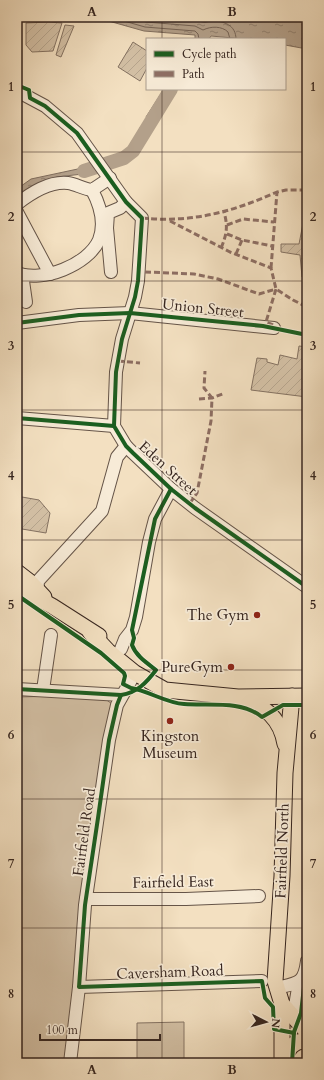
<svg xmlns="http://www.w3.org/2000/svg" width="324" height="1080" viewBox="0 0 324 1080" font-family="Cardo,serif">
  <style>
    .green { fill: #d3c0a5; stroke: #847262 }
    .garden { fill: url(#garden-furrows); stroke: #847262 }
    .water { fill: url(#water-ripples); stroke: #816f5f }
    .lines { fill: none; stroke-linecap: round; stroke-linejoin: round }
    .shore { stroke: #746254; stroke-width: 1 }
    .river { stroke: #b3a08a; stroke-width: 14 }
    .minor-casing { stroke: #655448; stroke-width: 14 }
    .major-casing { stroke: #36251f; stroke-width: 17 }
    .minor { stroke: #f7ebd7; stroke-width: 12 }
    .major { stroke: #f3e0c1; stroke-width: 15 }
    .quiet { stroke: #8d6e63; stroke-width: 3; stroke-dasharray: 6 3; stroke-linecap: butt }
    .cycleway-casing { stroke: #f7ebd7; stroke-width: 6 }
    .cycleway { stroke: #1b5e20; stroke-width: 4 }
    .grid { fill: none; stroke: #36251f; stroke-width: 1; stroke-opacity: 0.55 }
    .poi-dot { fill: #8f2418; stroke: #f7ebd7; stroke-width: 1.5 }
    .labels { text-anchor: middle; dominant-baseline: central; stroke-width: 3.5; stroke-linejoin: round; paint-order: stroke }
    .street-label { font-size: 15px; fill: #36251f; stroke: #f7ebd7 }
    .poi-label { font-size: 15px; fill: #36251f; stroke: #f7ebd7; text-anchor: end }
    .neatline { fill: none; stroke: #36251f; stroke-width: 1.5 }
    .grid-label { font-size: 13px; text-anchor: middle; font-weight: bold; fill: #36251f }
  </style>
  <defs>
    <pattern id="garden-furrows" width="10" height="10" patternUnits="userSpaceOnUse"><rect width="10" height="10" fill="#d3c0a5"/><path d="M-1 1l2-2M0 10L10 0M9 11l2-2" fill="none" stroke="#b6a58e"/></pattern>
    <pattern id="water-ripples" width="26" height="14" patternUnits="userSpaceOnUse"><rect width="26" height="14" fill="#b3a08a"/><path d="M2 4q2-2 4 0t4 0M15 11q2-2 4 0t4 0" fill="none" stroke="#928270"/></pattern>
  </defs>
  <rect width="100%" height="100%" fill="#f3e0c1"/>
  <filter id="stains"><feTurbulence type="fractalNoise" baseFrequency=".005" numOctaves="4"/><feColorMatrix values="0 0 0 0 .2 0 0 0 0 .09 0 0 0 0 .02 0 0 0 .5 -.17"/></filter>
  <radialGradient id="worn" r=".72"><stop offset=".6" stop-color="#630" stop-opacity="0"/><stop offset="1" stop-color="#630" stop-opacity=".3"/></radialGradient>
  <g class="green">
    <path d="M100,695L112,704L64,1063H17V697Z"/>
    <path d="M184,1022V1063H137V1023Z"/>
  </g>
  <g class="garden">
    <path d="M48,22L62,23L53,51L32,52L26,45V23Z"/>
    <path d="M65,25L74,26L61,57L56,55Z"/>
    <path d="M133,42L147,51V68L140,81L118,67Z"/>
    <path d="M305,213H307V283L302,277L300,255L281,252V244H299Z"/>
    <path d="M299,346L307,347V397L251,390L257,358L267,359V362L278,365L280,355L297,359Z"/>
    <path d="M22,497L39,500L50,513L46,533L22,529L18,521L17,498Z"/>
  </g>
  <g class="water">
    <path d="M78,17H307V49L285,45V39H244L211,36L209,39H195V35L144,31L105,20Z"/>
    <path d="M164,89H176L155,123L146,117Z"/>
    <path d="M141,126L150,132L135,155L129,161L112,168L108,161L128,150Z"/>
    <path d="M87,167L91,173L57,177L24,191L17,197V189L31,179Z"/>
  </g>
  <g class="lines">
    <g class="shore">
      <path d="M110,17L145,27L195,31L198,34L199,39"/>
      <path d="M129,17L146,22L195,26L203,30C211,26 222,26 228,32L230,39"/>
      <path d="M162,17C176,18 189,19 203,22C205,23 209,21 212,21C224,21 236,25 236,39"/>
    </g>
    <path class="river" d="M84,171L124,158L133,151L171,89"/>
    <defs>
      <g id="minor">
        <path d="M17,91L45,106L77,133L126,202L142,218L138,281L135,297L122,339L116,372L114,426L126,446L133,453L171,489L195,508L307,587"/>
        <path d="M17,204C31,193 49,181 68,183C76,184 83,189 92,190L110,178"/>
        <path d="M17,212L50,274"/>
        <path d="M111,272L107,228L108,213L120,208L126,202"/>
        <path d="M17,273C42,283 88,265 99,240C106,222 100,205 92,190"/>
        <path d="M24,275L23,281L26,302"/>
        <path d="M17,323L79,315L130,313L274,328"/>
        <path d="M17,418L114,426"/>
        <path d="M37,597L38,581L102,511L117,457L126,446"/>
        <path d="M121,649L125,639L132,630L136,617L149,542L155,519L171,489"/>
        <path d="M17,689L121,695"/>
        <path d="M43,690L51,635"/>
        <path d="M86,899H186L259,896"/>
        <path d="M79,987L262,981"/>
        <path d="M276,988C297,983 304,985 307,961"/>
        <path d="M293,1018L299,982"/>
        <path d="M70,1063L79,987L85,905L109,740L117,705L135,673"/>
      </g>
      <g id="major">
        <path d="M17,572L30,582L44,597"/>
        <path d="M17,587L52,606L99,636"/>
        <path d="M90,632L108,651L135,673L165,690L238,697L307,696"/>
        <path d="M292,696L285,773L282,876L275,981L282,1004L307,1032"/>
        <path d="M243,698C265,706 281,719 285,744"/>
        <path d="M282,1063V1004"/>
        <path d="M283,1063C287,1050 292,1040 307,1041"/>
      </g>
    </defs>
    <use href="#minor" class="minor-casing"/>
    <use href="#major" class="major-casing"/>
    <use href="#minor" class="minor"/>
    <use href="#major" class="major"/>
    <g class="quiet">
      <path d="M142,218C192,223 232,212 277,192L286,190H307"/>
      <path d="M170,221L230,252L271,268L276,289L293,300L307,307"/>
      <path d="M227,225L243,219L274,222"/>
      <path d="M227,234L242,240L272,246"/>
      <path d="M221,248C227,234 228,226 224,212"/>
      <path d="M236,254L242,240"/>
      <path d="M271,268L277,192"/>
      <path d="M145,272L194,274L218,279L259,294L276,289"/>
      <path d="M273,325L266,322L276,289"/>
      <path d="M118,361L140,363"/>
      <path d="M199,399L212,398L225,393"/>
      <path d="M190,503L197,493L211,421L212,398L204,388L205,371"/>
    </g>
    <defs>
      <g id="cycleway">
        <path d="M17,85L29,90L30,98L45,106L77,133L126,202L142,218L138,281L135,297L122,339L116,372L114,426L126,446L133,453L171,489L195,508L307,587"/>
        <path d="M17,323L79,315L130,313L263,326L307,335"/>
        <path d="M17,418L114,426"/>
        <path d="M17,595L101,653L124,673L125,676L123,684L131,688C149,691 166,703 184,704C209,706 241,700 262,717L283,705H307"/>
        <path d="M17,689L121,695C137,693 147,682 156,670C147,663 136,656 132,645L134,638L132,630L155,519L171,489"/>
        <path d="M121,695L117,705L109,740L98,818L85,905L79,987L262,981L265,998L273,1007L274,1029L294,1033"/>
        <path d="M292,1063L294,1032L301,1013L307,961"/>
      </g>
    </defs>
    <use href="#cycleway" class="cycleway-casing"/>
    <use href="#cycleway" class="cycleway"/>
  </g>
  <path class="grid" d="M162,17V39M162,89V1063M17,152H307M17,281H307M17,410H307M17,540H307M17,670H307M17,799H307M17,928H307"/>
  <g class="poi-dot">
    <circle cx="257" cy="615" r="4"/>
    <circle cx="231" cy="667" r="4"/>
    <circle cx="170" cy="721" r="4"/>
  </g>
  <g class="labels">
    <g class="street-label">
      <text transform="translate(203 308) rotate(6)">Union Street</text>
      <text transform="translate(168 468) rotate(42)">Eden Street</text>
      <text transform="translate(84 832) rotate(-82)">Fairfield Road</text>
      <text transform="translate(282 851) rotate(-88)">Fairfield North</text>
      <text transform="translate(173 882) rotate(-1)">Fairfield East</text>
      <text transform="translate(170 972) rotate(-2)">Caversham Road</text>
    </g>
    <g class="poi-label">
      <text x="249" y="615">The Gym</text>
      <text x="223" y="667">PureGym</text>
      <text x="170" y="736" text-anchor="middle">Kingston<tspan x="170" dy="17">Museum</tspan></text>
    </g>
  </g>
  <rect width="324" height="1080" fill="none" stroke="#f3e0c1" stroke-width="44"/>
  <rect x="146" y="38" width="140" height="52" fill="#f7ebd7" stroke="#aa9c8d"/>
  <rect x="154" y="51" width="20" height="6" fill="#1b5e20" stroke="#aa9c8d"/>
  <text x="182" y="58" font-size="12" fill="#36251f">Cycle path</text>
  <rect x="154" y="71" width="20" height="6" fill="#8d6e63" stroke="#aa9c8d"/>
  <text x="182" y="78" font-size="12" fill="#36251f">Path</text>
  <g transform="translate(266 1022) rotate(96)" stroke="#f7ebd7" stroke-width="3" paint-order="stroke">
  <path d="M0-3L7 15L0 10L-7 15Z" fill="#36251f"/>
  <text y="-6" font-size="11" font-weight="bold" text-anchor="middle" fill="#36251f">N</text>
  </g>
  <path d="M40 1034v6h120v-6" fill="none" stroke="#36251f" stroke-width="2"/>
  <text x="46" y="1034" font-size="12" fill="#36251f" stroke="#f7ebd7" stroke-width="3" paint-order="stroke">100 m</text>
  <rect x="22" y="22" width="280" height="1036" class="neatline"/>
  <g class="grid-label">
    <text x="92" y="16">A</text>
    <text x="232" y="16">B</text>
    <text x="11" y="91">1</text>
    <text x="313" y="91">1</text>
    <text x="11" y="221">2</text>
    <text x="313" y="221">2</text>
    <text x="11" y="350">3</text>
    <text x="313" y="350">3</text>
    <text x="11" y="480">4</text>
    <text x="313" y="480">4</text>
    <text x="11" y="609">5</text>
    <text x="313" y="609">5</text>
    <text x="11" y="739">6</text>
    <text x="313" y="739">6</text>
    <text x="11" y="868">7</text>
    <text x="313" y="868">7</text>
    <text x="11" y="998">8</text>
    <text x="313" y="998">8</text>
    <text x="92" y="1074">A</text>
    <text x="232" y="1074">B</text>
  </g>
  <rect width="100%" height="100%" filter="url(#stains)"/>
  <rect width="100%" height="100%" fill="url(#worn)"/>
</svg>
